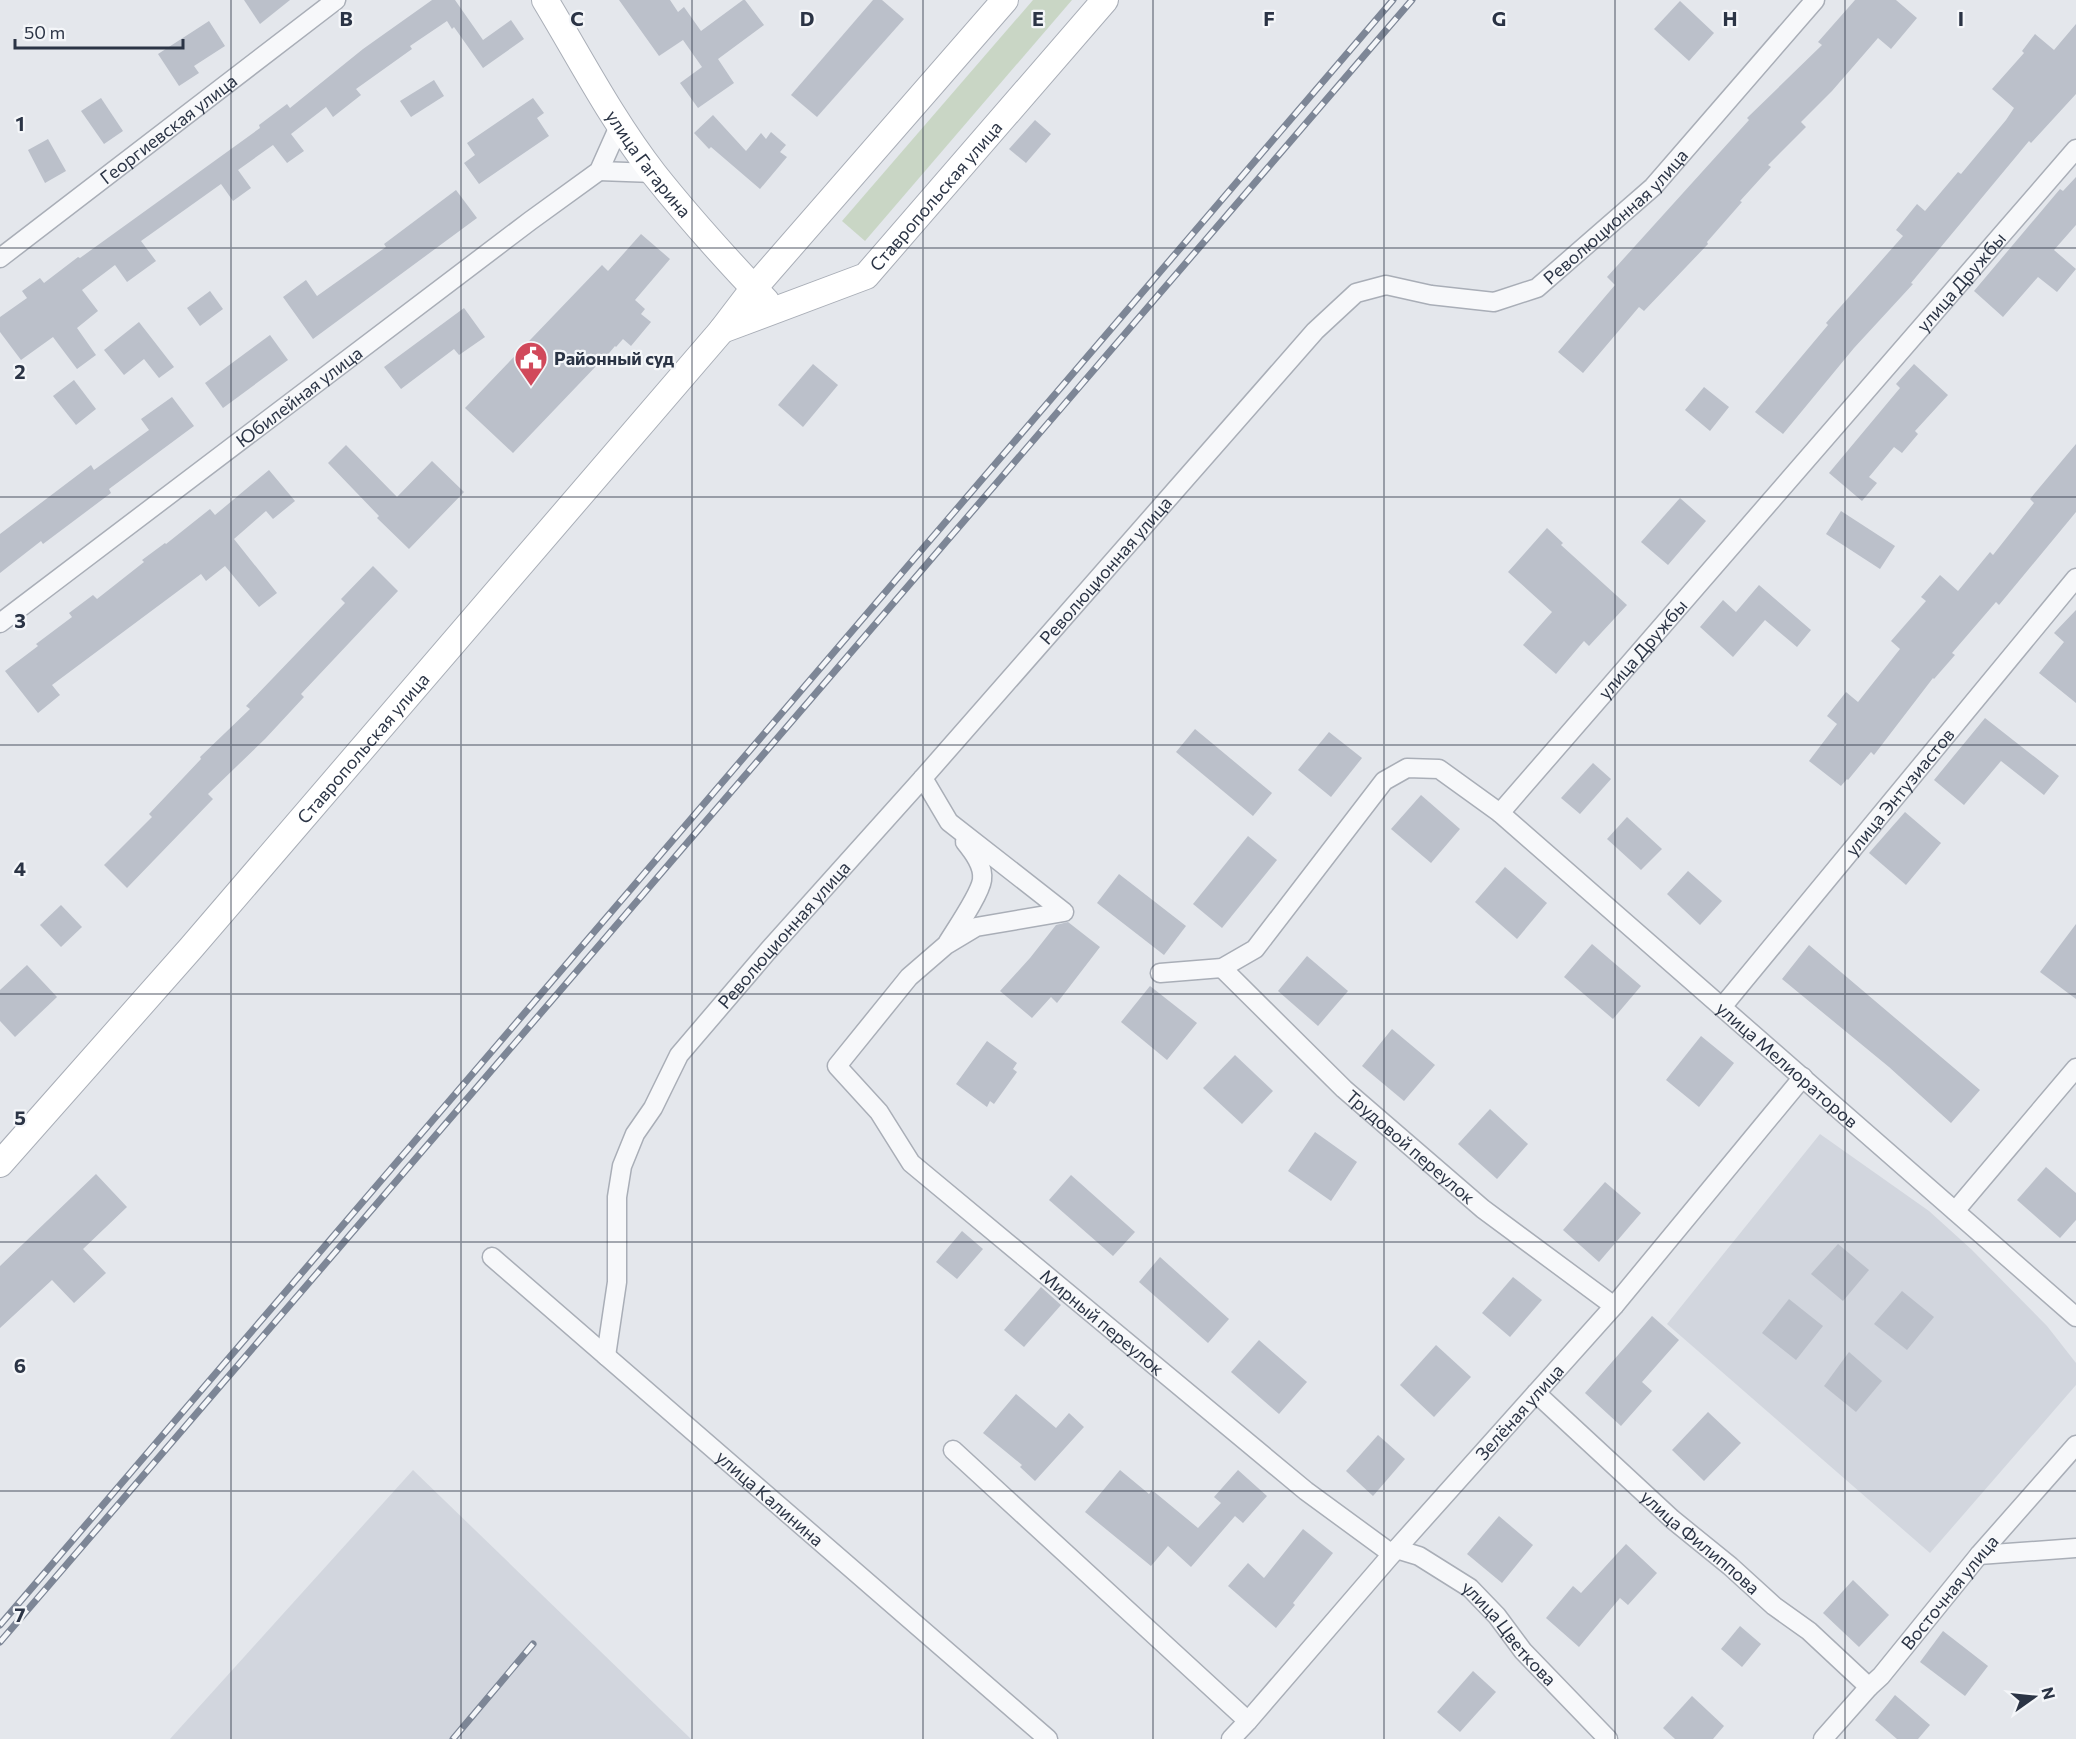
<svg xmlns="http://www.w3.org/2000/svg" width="2076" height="1739" viewBox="0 0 2076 1739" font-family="Commissioner,sans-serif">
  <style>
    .built { fill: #d2d6de }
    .green { fill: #c9d6c5 }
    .building { fill: #bbc0ca }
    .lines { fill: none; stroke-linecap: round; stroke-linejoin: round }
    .street-casing { stroke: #a9aeb7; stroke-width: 21 }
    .secondary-casing { stroke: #a9aeb7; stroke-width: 28 }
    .street { stroke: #f7f8fa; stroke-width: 18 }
    .secondary { stroke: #fff; stroke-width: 26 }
    .rail-casing { stroke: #7d8696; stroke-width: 7 }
    .rail { stroke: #f4f6f9; stroke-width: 4.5; stroke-dasharray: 14; stroke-linecap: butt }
    .grid { fill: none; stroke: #2b3445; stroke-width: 1.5; stroke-opacity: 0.55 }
    .labels { text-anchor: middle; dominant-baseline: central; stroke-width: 4.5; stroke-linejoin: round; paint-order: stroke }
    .street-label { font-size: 18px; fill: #2b3445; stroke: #f4f6f9 }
    .poi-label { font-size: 18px; font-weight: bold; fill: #2b3445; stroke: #f4f6f9; text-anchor: start }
    .grid-label { font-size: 20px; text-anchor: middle; font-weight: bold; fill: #2b3445; stroke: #f4f6f9; stroke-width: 4.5; stroke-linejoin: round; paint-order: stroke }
  </style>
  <rect width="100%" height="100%" fill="#e4e7ec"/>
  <g class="built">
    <path d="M1820,1134L1929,1211L1971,1249L2047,1326L2076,1363V1385L1930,1553L1667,1324Z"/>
    <path d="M413,1470L691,1739H170Z"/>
  </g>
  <path class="green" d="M1033,0H1072L865,241L842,221Z"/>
  <g class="building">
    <path d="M244,0H290L260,24Z"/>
    <path d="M432,0H455L483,40L511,20L524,39L483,68L454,27L452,29L447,21L410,46L412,49L356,89L361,95L333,117L326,107L291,134L304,151L287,163L273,145L238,170L251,188L233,201L221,184L141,241L156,261L127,282L115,265L82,290L98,311L77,328L96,355L77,369L53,337L21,360L0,332V317L27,298L22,291L40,278L44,283L78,257L80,258L260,128L259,125L287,104L290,108L363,49Z"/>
    <path d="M619,0H670L678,12L684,7L701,31L743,0H745L764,25L718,59L734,83L698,108L680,83L702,67L683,40L659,56Z"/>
    <path d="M873,0H882L904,19L817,117L791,95Z"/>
    <path d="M1855,0H1896L1917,18L1891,49L1878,38L1832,91L1801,122L1806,127L1768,165L1771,167L1740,201L1742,202L1707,242L1708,244L1644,311L1639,307L1583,373L1558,352L1615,285L1607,277L1749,120L1747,118L1822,45L1818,42Z"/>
    <path d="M1680,1L1714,33L1689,61L1654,29Z"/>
    <path d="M209,21L225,46L194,66L199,73L179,86L158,54Z"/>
    <path d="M2076,24V94L2031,143L2029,141L1911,283L1913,284L1854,348L1783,434L1755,412L1828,325L1826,323L1903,236L1896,230L1917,204L1925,211L1958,172L1961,174L2006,120L2014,108L1992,89L2024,53L2022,51L2035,34L2054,50Z"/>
    <path d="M434,80L444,96L411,117L400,101Z"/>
    <path d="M101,98L123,131L104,144L81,111Z"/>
    <path d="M533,98L544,113L537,118L549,136L479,184L464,163L475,155L467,143Z"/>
    <path d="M713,115L746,151L761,133L766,139L771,132L786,145L780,152L787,157L760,189L711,147L709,149L694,133Z"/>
    <path d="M1035,120L1051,134L1026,163L1009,149Z"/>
    <path d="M48,139L66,171L45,183L28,150Z"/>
    <path d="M2076,177V225L2054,250L2076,269L2057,292L2038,277L2003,317L1974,291L2060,189L2063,191Z"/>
    <path d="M456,190L477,218L313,339L283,297L306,280L317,296L386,247L384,244Z"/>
    <path d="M641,234L670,259L635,300L645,309L641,314L651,322L631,346L623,339L616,347L615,346L600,364L599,363L513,453L465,408L602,265L608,271Z"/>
    <path d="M210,291L223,309L200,326L187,308Z"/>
    <path d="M464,308L485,337L459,355L454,349L401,389L384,367Z"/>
    <path d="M139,322L174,367L159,378L144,359L124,375L104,350Z"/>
    <path d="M270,335L288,360L223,408L205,383Z"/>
    <path d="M813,364L838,385L803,427L778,405Z"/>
    <path d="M1914,364L1948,395L1915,431L1918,434L1902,453L1894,447L1869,477L1877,483L1862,501L1829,473L1900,388L1896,384Z"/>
    <path d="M74,380L96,409L76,425L53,396Z"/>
    <path d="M1704,387L1729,407L1710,431L1685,410Z"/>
    <path d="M172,397L194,426L109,489L111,493L43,544L41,541L0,573V534L91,465L94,470L149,430L141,419Z"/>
    <path d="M2076,444V512L1999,605L1996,602L1952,653L1955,655L1934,679L1933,678L1874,755L1871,752L1848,780L1847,779L1841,786L1809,761L1837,724L1827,716L1846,692L1858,702L1900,649L1891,641L1926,601L1921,597L1940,575L1958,591L1990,552L1993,555L2034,503L2030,499Z"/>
    <path d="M346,445L397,497L432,461L464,492L409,549L377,518L379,516L328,463Z"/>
    <path d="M269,470L295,501L273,519L266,511L234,539L277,593L259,607L225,566L206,581L201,574L52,685L60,695L38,713L5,671L38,646L36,644L72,617L69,613L93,595L97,599L144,562L142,560L165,543L166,544L210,509L215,515Z"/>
    <path d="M1680,498L1706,521L1668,565L1641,542Z"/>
    <path d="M1841,511L1895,546L1880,569L1826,534Z"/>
    <path d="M1547,528L1563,543L1561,545L1627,605L1589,646L1584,641L1556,674L1523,645L1552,612L1508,572Z"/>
    <path d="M373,566L398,591L301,694L304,697L265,739L208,794L213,799L127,888L104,865L152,817L149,814L201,759L200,757L250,709L246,706L345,603L341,599Z"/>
    <path d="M1759,585L1811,630L1797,647L1765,620L1733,657L1700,627L1723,600L1736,612Z"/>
    <path d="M2076,610V703L2039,673L2064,642L2054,633Z"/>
    <path d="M1985,718L2059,776L2044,795L2001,761L1964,805L1934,780Z"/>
    <path d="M1195,729L1272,793L1253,816L1176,752Z"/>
    <path d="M1329,732L1362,758L1331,797L1298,770Z"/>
    <path d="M1593,763L1611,779L1580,814L1561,798Z"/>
    <path d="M1421,795L1460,829L1431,863L1391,829Z"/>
    <path d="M1905,812L1941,843L1906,885L1869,853Z"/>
    <path d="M1627,817L1662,849L1641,870L1607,839Z"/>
    <path d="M1248,836L1277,860L1222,928L1193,904Z"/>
    <path d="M1505,867L1547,903L1517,939L1475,902Z"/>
    <path d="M1688,871L1722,901L1700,925L1667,894Z"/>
    <path d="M1119,874L1186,926L1164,955L1097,903Z"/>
    <path d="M61,905L82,927L61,947L40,925Z"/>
    <path d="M1068,922L1100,947L1057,1003L1051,997L1032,1018L1000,991L1030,958L1056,925Z"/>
    <path d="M2076,924V999L2040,972Z"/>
    <path d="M1592,944L1641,986L1613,1019L1564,977Z"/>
    <path d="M1809,945L1980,1090L1951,1123L1889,1067L1782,979Z"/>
    <path d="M1307,956L1348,991L1318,1026L1278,991Z"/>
    <path d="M27,965L57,997L15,1037L0,1021V990Z"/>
    <path d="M1150,986L1197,1023L1167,1060L1121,1022Z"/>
    <path d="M1392,1029L1435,1065L1404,1101L1362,1066Z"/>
    <path d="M1701,1036L1734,1063L1699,1107L1666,1080Z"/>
    <path d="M987,1041L1017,1063L1013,1069L1017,1072L994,1104L990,1101L987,1107L956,1084Z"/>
    <path d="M1235,1055L1273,1091L1242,1124L1203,1088Z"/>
    <path d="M1490,1109L1528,1144L1497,1179L1458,1144Z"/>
    <path d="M1315,1132L1357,1162L1331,1201L1288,1171Z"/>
    <path d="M2046,1167L2076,1193V1220L2060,1238L2017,1200Z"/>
    <path d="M96,1174L127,1207L83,1249L106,1273L74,1303L52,1280L0,1328V1266Z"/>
    <path d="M1071,1175L1135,1232L1113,1256L1049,1200Z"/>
    <path d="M1605,1182L1641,1213L1599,1262L1563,1230Z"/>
    <path d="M962,1231L983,1249L957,1279L936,1262Z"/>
    <path d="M1838,1244L1869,1270L1843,1301L1811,1274Z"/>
    <path d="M1160,1257L1229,1319L1208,1343L1139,1282Z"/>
    <path d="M1513,1277L1542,1300L1510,1337L1482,1313Z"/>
    <path d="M1041,1287L1061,1305L1024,1347L1004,1330Z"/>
    <path d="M1902,1291L1934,1317L1907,1350L1874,1324Z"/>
    <path d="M1789,1299L1823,1326L1796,1360L1762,1333Z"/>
    <path d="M1652,1316L1679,1340L1642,1382L1652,1391L1621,1426L1585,1393Z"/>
    <path d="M1259,1340L1307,1382L1279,1414L1231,1372Z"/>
    <path d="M1436,1345L1471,1377L1434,1417L1400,1385Z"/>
    <path d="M1849,1352L1882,1381L1856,1412L1824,1386Z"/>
    <path d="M1016,1394L1056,1428L1069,1413L1084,1427L1035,1481L1020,1467L1022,1465L983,1433Z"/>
    <path d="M1708,1412L1741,1443L1704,1481L1672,1450Z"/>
    <path d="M1378,1435L1405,1459L1373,1496L1346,1471Z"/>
    <path d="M1120,1470L1149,1494L1152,1490L1198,1528L1221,1503L1214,1497L1238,1470L1267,1496L1243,1523L1235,1516L1191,1567L1168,1546L1151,1566L1085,1512Z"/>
    <path d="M1499,1516L1533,1545L1502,1583L1467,1554Z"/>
    <path d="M1303,1529L1333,1553L1293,1603L1295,1605L1276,1628L1228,1586L1248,1563L1264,1578Z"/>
    <path d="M1626,1544L1657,1573L1628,1605L1620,1598L1579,1647L1546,1618L1573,1586L1581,1593Z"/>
    <path d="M1853,1580L1889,1615L1859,1647L1823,1613Z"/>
    <path d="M1740,1626L1761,1644L1742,1667L1721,1649Z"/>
    <path d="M1943,1631L1988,1666L1965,1696L1920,1662Z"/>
    <path d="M1473,1671L1496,1692L1460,1732L1437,1712Z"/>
    <path d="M1895,1695L1930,1725L1918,1739H1897L1875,1720Z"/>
    <path d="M1692,1696L1724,1726L1713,1739H1675L1663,1728Z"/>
  </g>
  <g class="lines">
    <defs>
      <g id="street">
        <path d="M599,171L654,173"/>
        <path id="s1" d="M0,258L336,0"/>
        <path id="s2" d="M0,623L530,221L599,171L620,124"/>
        <path id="s3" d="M923,778L949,822L1064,912L976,927L946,945L909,977L837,1066L879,1112L911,1163L1306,1491L1392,1554"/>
        <path id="s4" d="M1500,813L2076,1317"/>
        <path d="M948,942C956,929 980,894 982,880C984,866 973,852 965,842"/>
        <path id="s5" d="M1222,968L1344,1089L1483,1209L1614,1306"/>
        <path id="s6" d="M1160,973L1222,968L1255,949L1384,781L1407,768L1439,769L1500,813L2076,149"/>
        <path id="s7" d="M1722,1007L2076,578"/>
        <path d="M1955,1211L2076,1068"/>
        <path id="s8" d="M492,1257L1048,1739"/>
        <path id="s9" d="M606,1356L617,1282V1197L622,1166L635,1134L653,1108L679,1055L767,952L923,778L1315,331L1356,293L1386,285L1431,295L1494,302L1537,288L1653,187L1815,0"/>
        <path id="s10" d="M1536,1393L1672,1519L1730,1566L1774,1606L1809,1631L1869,1687"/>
        <path d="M953,1450L1248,1721"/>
        <path id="s11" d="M1396,1549L1419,1556L1470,1588L1497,1616L1523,1651L1608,1739"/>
        <path d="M1979,1555L2076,1548"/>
        <path id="s12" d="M1231,1739L1248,1721L1392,1554L1614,1306L1803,1077"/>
        <path id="s13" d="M1823,1739L1869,1687L1881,1676L1979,1555L2076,1445"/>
      </g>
      <g id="secondary">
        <path id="s14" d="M545,0C580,58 612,120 654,174C689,218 727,260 766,301"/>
        <path id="s15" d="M722,330L866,276L1105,0"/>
        <path id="s16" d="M0,1164L191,948L722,330L754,288L1005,0"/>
      </g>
    </defs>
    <use href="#street" class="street-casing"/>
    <use href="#secondary" class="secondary-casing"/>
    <use href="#street" class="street"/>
    <use href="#secondary" class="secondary"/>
    <defs>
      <g id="rail">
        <path d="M0,1625L1393,0"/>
        <path d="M0,1642L1412,0"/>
        <path d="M453,1739L533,1644"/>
      </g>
    </defs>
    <use href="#rail" class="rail-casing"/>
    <use href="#rail" class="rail"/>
  </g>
  <path class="grid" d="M231,0V1739M461,0V1739M692,0V1739M923,0V1739M1153,0V1739M1384,0V1739M1615,0V1739M1845,0V1739M0,248H2076M0,497H2076M0,745H2076M0,994H2076M0,1242H2076M0,1491H2076"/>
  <defs>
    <symbol id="civic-pin" viewBox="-11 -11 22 30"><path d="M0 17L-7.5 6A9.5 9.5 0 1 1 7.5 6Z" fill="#d1495b" stroke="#f4f6f9"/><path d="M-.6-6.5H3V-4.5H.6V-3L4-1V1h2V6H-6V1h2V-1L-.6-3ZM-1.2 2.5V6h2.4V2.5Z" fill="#fff"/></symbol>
  </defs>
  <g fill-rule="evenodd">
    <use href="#civic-pin" x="512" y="339" width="38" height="52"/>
  </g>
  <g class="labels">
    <g class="street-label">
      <text stroke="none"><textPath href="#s1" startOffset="212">Георгиевская улица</textPath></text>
      <text stroke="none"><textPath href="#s14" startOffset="194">улица Гагарина</textPath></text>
      <text stroke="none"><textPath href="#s15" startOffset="260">Ставропольская улица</textPath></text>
      <text stroke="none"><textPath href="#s9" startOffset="1628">Революционная улица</textPath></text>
      <text stroke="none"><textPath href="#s6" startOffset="1149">улица Дружбы</textPath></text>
      <text stroke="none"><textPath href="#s2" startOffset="375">Юбилейная улица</textPath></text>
      <text stroke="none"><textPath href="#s9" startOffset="962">Революционная улица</textPath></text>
      <text stroke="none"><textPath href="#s6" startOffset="663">улица Дружбы</textPath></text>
      <text stroke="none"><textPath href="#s16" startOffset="552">Ставропольская улица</textPath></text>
      <text stroke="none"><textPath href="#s7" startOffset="279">улица Энтузиастов</textPath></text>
      <text stroke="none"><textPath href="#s9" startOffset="476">Революционная улица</textPath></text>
      <text stroke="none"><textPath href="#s4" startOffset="382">улица Мелиораторов</textPath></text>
      <text stroke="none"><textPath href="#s5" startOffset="260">Трудовой переулок</textPath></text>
      <text stroke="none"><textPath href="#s3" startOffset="856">Мирный переулок</textPath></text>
      <text stroke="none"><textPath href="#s12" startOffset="436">Зелёная улица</textPath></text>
      <text stroke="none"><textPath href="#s8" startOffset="368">улица Калинина</textPath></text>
      <text stroke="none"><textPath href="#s10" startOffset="222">улица Филиппова</textPath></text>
      <text stroke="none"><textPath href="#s13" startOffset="194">Восточная улица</textPath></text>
      <text stroke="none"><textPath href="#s11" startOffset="144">улица Цветкова</textPath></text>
    </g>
    <g class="poi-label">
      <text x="554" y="358">Районный суд</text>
    </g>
  </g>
  <g class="grid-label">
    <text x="346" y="26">B</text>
    <text x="577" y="26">C</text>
    <text x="807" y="26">D</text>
    <text x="1038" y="26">E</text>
    <text x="1269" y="26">F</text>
    <text x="1499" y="26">G</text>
    <text x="1730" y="26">H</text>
    <text x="1961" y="26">I</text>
    <text x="20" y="131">1</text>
    <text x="20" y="379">2</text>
    <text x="20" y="628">3</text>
    <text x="20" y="876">4</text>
    <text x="20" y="1125">5</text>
    <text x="20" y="1373">6</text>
    <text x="20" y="1622">7</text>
  </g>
  <g transform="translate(2034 1697) rotate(75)" stroke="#f4f6f9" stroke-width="4.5" paint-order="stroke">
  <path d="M0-4.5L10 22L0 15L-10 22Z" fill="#2b3445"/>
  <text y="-9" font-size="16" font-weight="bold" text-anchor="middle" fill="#2b3445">N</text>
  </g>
  <path d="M15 39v9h168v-9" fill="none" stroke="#2b3445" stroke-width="3"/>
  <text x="24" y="39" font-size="18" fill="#2b3445" stroke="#f4f6f9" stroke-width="4.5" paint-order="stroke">50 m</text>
</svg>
